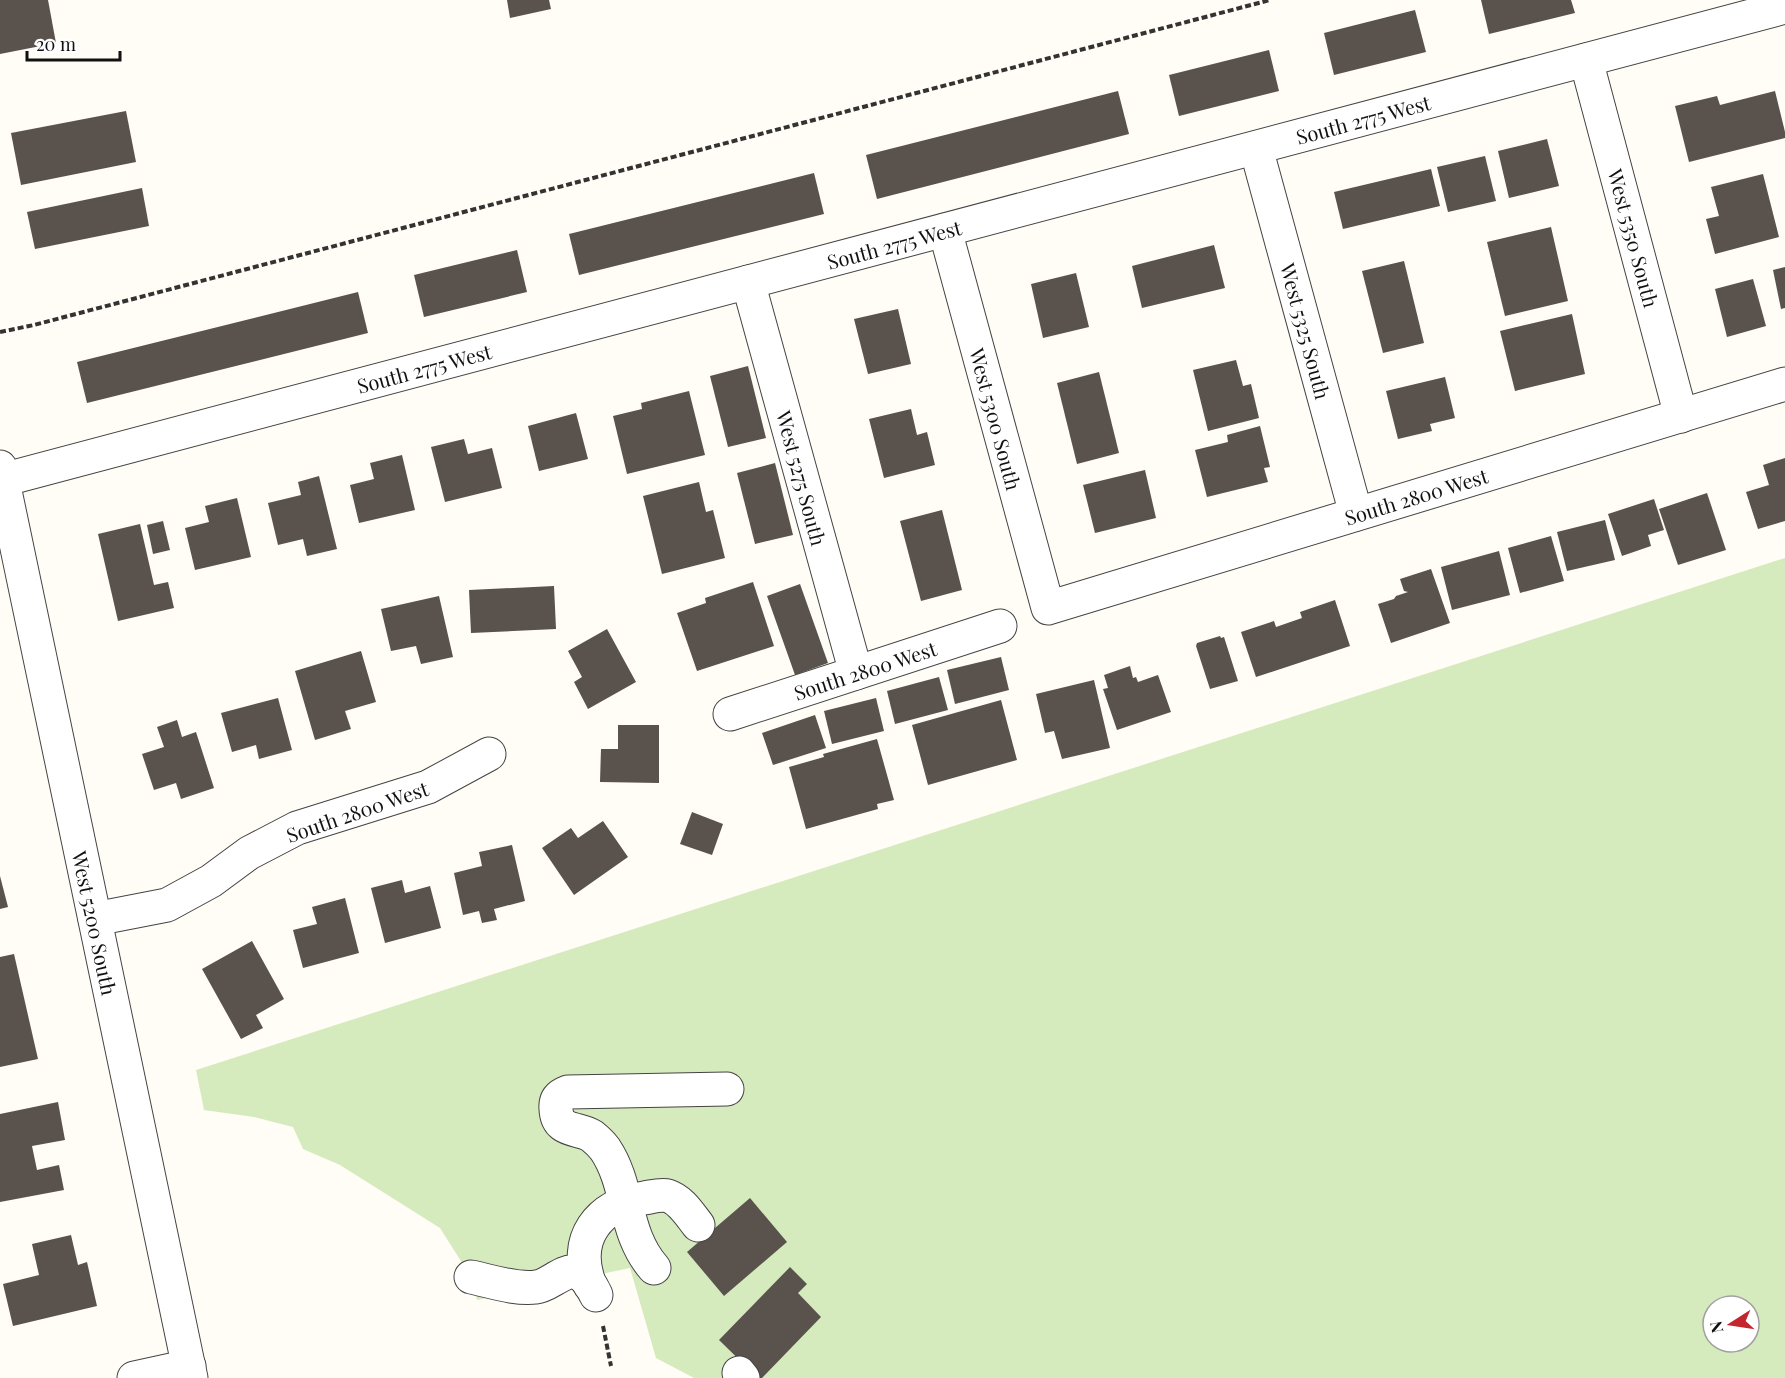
<svg xmlns="http://www.w3.org/2000/svg" width="1785" height="1378" viewBox="0 0 1785 1378" font-family="'Playfair Display',serif">
  <style>
    .green { fill: #d5ebbd; fill-rule: evenodd }
    .building { fill: #5a524d }
    .lines { fill: none; stroke-linecap: round; stroke-linejoin: round }
    .minor-casing { stroke: #444; stroke-width: 35 }
    .path { stroke: #333; stroke-width: 4; stroke-dasharray: 6 3; stroke-linecap: butt }
    .minor { stroke: #fff; stroke-width: 33 }
    .labels { text-anchor: middle; dominant-baseline: central; stroke-width: 6; stroke-linejoin: round; paint-order: stroke }
    .street-label { font-size: 20px; fill: #111; stroke: #fff }
  </style>
  <rect width="100%" height="100%" fill="#fffdf5"/>
  <path class="green" d="M1785,558V1378H694L656,1358L630,1268L477,1300L471,1277L440,1228L340,1165L303,1149L293,1127L254,1117L204,1110L196,1070ZM1713,1306H1749V1342H1713Z"/>
  <g class="building">
    <path d="M0,0H48L56,43L0,54Z"/>
    <path d="M507,0H549L551,9L510,18Z"/>
    <path d="M1481,0H1571L1575,13L1489,34Z"/>
    <path d="M1415,10L1426,52L1334,75L1324,33Z"/>
    <path d="M1269,50L1279,91L1179,116L1169,75Z"/>
    <path d="M1118,91L1129,134L877,199L866,155Z"/>
    <path d="M1775,91L1785,132V138L1689,162L1675,106L1717,96L1720,105Z"/>
    <path d="M126,111L136,162L21,185L11,133Z"/>
    <path d="M1547,139L1559,186L1509,198L1498,151Z"/>
    <path d="M1485,156L1496,201L1448,212L1437,167Z"/>
    <path d="M1431,169L1440,206L1343,229L1334,192Z"/>
    <path d="M814,173L824,214L579,275L569,234Z"/>
    <path d="M1763,174L1779,237L1715,254L1706,219L1719,216L1711,187Z"/>
    <path d="M142,188L149,226L35,249L27,212Z"/>
    <path d="M1551,227L1568,301L1505,316L1487,242Z"/>
    <path d="M1214,245L1225,288L1142,308L1132,266Z"/>
    <path d="M517,250L527,292L424,317L414,275Z"/>
    <path d="M1404,261L1424,343L1383,353L1362,271Z"/>
    <path d="M1785,267V308L1781,309L1773,270Z"/>
    <path d="M1076,273L1089,327L1043,338L1031,284Z"/>
    <path d="M1753,279L1766,326L1727,337L1715,289Z"/>
    <path d="M358,292L368,333L87,403L77,362Z"/>
    <path d="M898,309L911,364L868,374L854,319Z"/>
    <path d="M1572,314L1585,374L1515,391L1500,331Z"/>
    <path d="M1236,360L1243,386L1251,384L1259,418L1208,431L1193,370Z"/>
    <path d="M748,366L766,438L728,447L710,376Z"/>
    <path d="M1099,372L1119,453L1077,464L1057,383Z"/>
    <path d="M1445,377L1455,418L1430,424L1432,431L1398,439L1386,391Z"/>
    <path d="M689,391L705,455L627,474L613,416L642,409L641,403Z"/>
    <path d="M911,409L917,435L927,432L935,465L884,478L869,419Z"/>
    <path d="M576,413L588,459L539,471L528,426Z"/>
    <path d="M1260,426L1270,467L1264,468L1268,482L1207,497L1195,450L1228,442L1227,435Z"/>
    <path d="M464,439L468,454L492,448L502,488L445,502L431,447Z"/>
    <path d="M402,455L415,510L359,523L350,485L374,479L370,463Z"/>
    <path d="M1785,458V521L1758,529L1746,492L1769,485L1763,465Z"/>
    <path d="M775,463L793,535L755,544L737,473Z"/>
    <path d="M1145,470L1156,518L1095,533L1083,485Z"/>
    <path d="M319,476L337,549L307,556L303,539L278,545L268,503L301,495L298,482Z"/>
    <path d="M699,482L706,512L713,510L725,558L662,574L643,496Z"/>
    <path d="M1707,493L1726,550L1678,565L1659,509Z"/>
    <path d="M237,498L251,557L195,570L185,528L209,522L205,506Z"/>
    <path d="M1654,499L1664,530L1648,535L1651,546L1622,556L1608,514Z"/>
    <path d="M942,510L962,590L921,601L900,521Z"/>
    <path d="M1605,520L1615,560L1567,571L1557,532Z"/>
    <path d="M163,521L170,550L153,554L147,525Z"/>
    <path d="M140,524L154,585L168,582L174,608L118,621L98,534Z"/>
    <path d="M1551,536L1564,581L1520,593L1508,548Z"/>
    <path d="M1499,551L1510,595L1452,610L1441,567Z"/>
    <path d="M1431,569L1450,623L1391,643L1378,604L1394,599L1396,596L1408,592L1404,591L1400,579Z"/>
    <path d="M753,582L774,646L697,671L677,613L706,603L705,598Z"/>
    <path d="M800,584L828,663L795,675L767,596Z"/>
    <path d="M554,586L556,629L471,633L469,590Z"/>
    <path d="M439,596L453,657L421,664L416,646L391,651L381,609Z"/>
    <path d="M1335,600L1350,646L1256,677L1241,632L1274,621L1276,627L1302,618L1300,612Z"/>
    <path d="M607,629L636,682L588,709L574,682L582,677L568,651Z"/>
    <path d="M1220,636L1221,638L1224,637L1238,681L1210,689L1196,646L1197,643Z"/>
    <path d="M361,651L376,702L345,711L351,729L315,740L295,671Z"/>
    <path d="M1001,657L1009,690L955,704L947,670Z"/>
    <path d="M1130,666L1133,678L1136,677L1138,682L1158,675L1171,712L1117,730L1103,689L1108,688L1104,675Z"/>
    <path d="M939,677L948,710L895,724L887,691Z"/>
    <path d="M1094,680L1110,748L1062,759L1054,731L1045,733L1036,694Z"/>
    <path d="M278,698L292,750L259,759L256,745L232,752L221,713Z"/>
    <path d="M876,698L884,731L832,744L824,711Z"/>
    <path d="M1001,700L1017,760L928,785L912,725Z"/>
    <path d="M815,715L826,748L773,765L762,733Z"/>
    <path d="M177,720L182,737L196,732L214,788L181,799L176,783L154,790L142,754L164,747L157,727Z"/>
    <path d="M618,725H659V783L600,782L601,749H618Z"/>
    <path d="M877,739L894,800L877,804L878,809L806,829L789,767L824,757L823,754Z"/>
    <path d="M692,812L723,824L712,855L680,844Z"/>
    <path d="M603,821L628,857L574,895L542,848L571,828L578,838Z"/>
    <path d="M512,845L525,901L494,909L497,920L482,923L479,911L463,915L454,873L482,866L479,852Z"/>
    <path d="M0,876L8,907L0,909Z"/>
    <path d="M402,880L405,893L430,886L441,928L385,943L371,888Z"/>
    <path d="M345,898L359,953L303,968L293,930L317,924L312,907Z"/>
    <path d="M252,941L284,999L256,1015L263,1028L241,1039L202,969Z"/>
    <path d="M14,954L38,1059L0,1067V957Z"/>
    <path d="M58,1102L65,1140L32,1146L37,1170L59,1165L64,1190L0,1202V1114Z"/>
    <path d="M750,1198L787,1242L724,1296L687,1252Z"/>
    <path d="M71,1235L78,1265L87,1262L97,1306L13,1326L3,1284L39,1275L32,1244Z"/>
    <path d="M790,1267L807,1284L798,1293L821,1317L762,1378H758L719,1340Z"/>
  </g>
  <g class="lines">
    <defs>
      <g id="minor">
        <path d="M1586,60L1681,416"/>
        <path d="M1256,148L1356,514"/>
        <path d="M945,230L1048,608L1785,384"/>
        <path d="M748,282L856,673"/>
        <path d="M0,467L191,1378"/>
        <path d="M2,480L1785,7"/>
        <path d="M730,714L1000,626"/>
        <path d="M95,919L167,905L211,881L249,853L297,828L428,787L489,754"/>
        <path d="M654,1268C623,1233 630,1186 605,1149C602,1145 597,1140 592,1136C578,1127 557,1133 556,1109C555,1099 560,1095 568,1092L727,1089"/>
        <path d="M471,1277C490,1281 517,1290 536,1287C548,1286 563,1270 574,1272C584,1273 592,1286 596,1295"/>
        <path d="M590,1285C572,1239 598,1205 644,1198C651,1197 661,1194 668,1196C681,1200 690,1215 698,1225"/>
        <path d="M739,1373L743,1378"/>
        <path d="M134,1378L189,1366"/>
      </g>
    </defs>
    <use href="#minor" class="minor-casing"/>
    <g class="path">
      <path d="M0,332L34,325L1270,0"/>
      <path d="M603,1326L611,1366"/>
    </g>
    <use href="#minor" class="minor"/>
  </g>
  <g class="labels">
    <g class="street-label">
      <text transform="translate(1363 119) rotate(-15)">South 2775 West</text>
      <text transform="translate(1634 238) rotate(75)">West 5350 South</text>
      <text transform="translate(894 244) rotate(-15)">South 2775 West</text>
      <text transform="translate(1306 331) rotate(75)">West 5325 South</text>
      <text transform="translate(424 368) rotate(-15)">South 2775 West</text>
      <text transform="translate(996 419) rotate(75)">West 5300 South</text>
      <text transform="translate(802 478) rotate(75)">West 5275 South</text>
      <text transform="translate(1416 496) rotate(-17)">South 2800 West</text>
      <text transform="translate(865 670) rotate(-18)">South 2800 West</text>
      <text transform="translate(357 811) rotate(-19)">South 2800 West</text>
      <text transform="translate(95 923) rotate(78)">West 5200 South</text>
    </g>
  </g>
  <g transform="translate(1731 1324) rotate(258)"><circle r="28" fill="#ffffff" stroke="#a0a0a0" stroke-width="1.5"/>
  <path d="M0-4.5L10 22L0 15L-10 22Z" fill="#c4262e"/>
  <text y="-9" font-size="16" font-weight="bold" text-anchor="middle" fill="#111111">N</text>
  </g>
  <path d="M27 51v9h93v-9" fill="none" stroke="#111111" stroke-width="3"/>
  <text x="36" y="51" font-size="18" fill="#111111" stroke="#ffffff" stroke-width="4.5" paint-order="stroke">20 m</text>
</svg>
